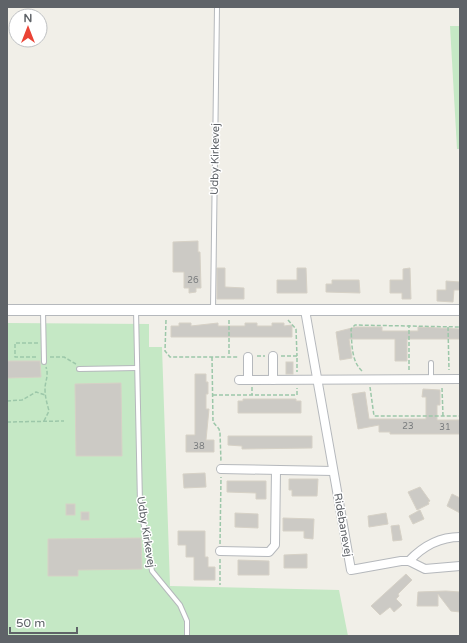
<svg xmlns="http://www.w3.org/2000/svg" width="467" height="643" viewBox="0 0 467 643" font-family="'Varela Round',sans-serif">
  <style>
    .green { fill: #c5e8c5 }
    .building { fill: #cccac5; stroke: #d6d1c6 }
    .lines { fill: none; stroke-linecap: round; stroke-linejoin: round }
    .service-casing { stroke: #b5b8bc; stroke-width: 6 }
    .minor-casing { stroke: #b5b8bc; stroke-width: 10 }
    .tertiary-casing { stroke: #b5b8bc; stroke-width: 12 }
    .path { stroke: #9cc7a9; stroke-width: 1.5; stroke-dasharray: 4 2; stroke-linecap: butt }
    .service { stroke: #fff; stroke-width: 4 }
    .minor { stroke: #fff; stroke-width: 8 }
    .tertiary { stroke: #fff; stroke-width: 10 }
    .labels { text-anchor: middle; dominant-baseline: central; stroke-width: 3; stroke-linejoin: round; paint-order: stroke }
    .number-label { font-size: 9px; fill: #7a7d7f }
    .street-label { font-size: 11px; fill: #5f6368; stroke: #fff }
  </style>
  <rect width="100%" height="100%" fill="#f1efe8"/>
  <g class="green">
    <path d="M450,26H460V149H457Z"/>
    <path d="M7,323L149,324V347H162L170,586L339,590L348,636H7Z"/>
  </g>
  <g class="building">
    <path d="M198,241V252H200L201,288H196V292L189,293V288H184V272H173V242Z"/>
    <path d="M217,268H225V287L244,288V299H217Z"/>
    <path d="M297,268H306L307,293H277V280H297Z"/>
    <path d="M410,268L411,299H402V293H390V280H403V269Z"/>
    <path d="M332,280H359L360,293L326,292V284H332Z"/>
    <path d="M446,281L460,282V290H454L453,302L437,301V290H446Z"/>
    <path d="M179,323H191V326L218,323V326H245V323H257V326H272V323H284V326L292,325V337H171V326H179Z"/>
    <path d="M356,327H382V331H418V327L460,329V339H407V361H395V339H349L352,358L340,360L336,332Z"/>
    <path d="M7,361H40L41,377L7,378Z"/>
    <rect x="286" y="362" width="7" height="12"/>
    <path d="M195,374H206V382H208V394H206V409H209L206,440H214V452H186V435H195Z"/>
    <path d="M121,383L122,456H76L75,384Z"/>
    <path d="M423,389L440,390V405H437V420H460V434H390V432H379V425L358,429L352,394L365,392L369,419H426V397H422Z"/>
    <path d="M243,399H296V401H301V413H238V401H243Z"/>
    <path d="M228,436H312V448L242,449V446L228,445Z"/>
    <path d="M205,473L206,487L184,488L183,474Z"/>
    <path d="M289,479H318L317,496H292V490H289Z"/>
    <path d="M227,481H266V499H256V493L227,492Z"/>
    <path d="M420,487L430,501L428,502L429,504L417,510L408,492Z"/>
    <path d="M452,494L460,498V513L447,506Z"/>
    <rect x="66" y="504" width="9" height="11"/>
    <path d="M420,510L424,519L413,524L409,516Z"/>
    <rect x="81" y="512" width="8" height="8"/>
    <path d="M235,513L258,514V528L235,527Z"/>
    <path d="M386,513L388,524L369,527L368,516Z"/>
    <path d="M283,518L314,519L313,539L304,538V531H283Z"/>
    <path d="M399,525L402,540L393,541L391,526Z"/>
    <path d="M178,531H205V557H208V567H215V580H194V557H186V545H178Z"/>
    <path d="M141,538L142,569L78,570V576H48V539Z"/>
    <path d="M307,554V568H284V555Z"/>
    <path d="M238,560L269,561V575H238Z"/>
    <path d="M406,574L412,580L398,594L399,596L396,599L402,605L394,612L390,607L380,615L371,606Z"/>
    <path d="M446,591L460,592V612L451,611L438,594V606H417L418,592Z"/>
  </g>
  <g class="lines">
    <defs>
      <g id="service">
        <path d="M136,310L140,504L152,571L180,605L187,621V636"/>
        <path d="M213,310L217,7"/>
        <path d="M43,311L44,362"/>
        <path d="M431,363V379"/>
        <path d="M79,369L137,368"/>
      </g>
      <g id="minor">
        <path d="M305,310L351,570L401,561H409L425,569L460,566"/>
        <path d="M273,356V380"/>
        <path d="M248,357V380"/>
        <path d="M239,380L460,379"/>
        <path d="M221,469L333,471"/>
        <path d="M220,551L269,552L275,545L276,470"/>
        <path d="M409,561C423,546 439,537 460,537"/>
      </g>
      <path id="tertiary" d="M7,310H460"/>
    </defs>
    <use href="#service" class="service-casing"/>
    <use href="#minor" class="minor-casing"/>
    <use href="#tertiary" class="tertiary-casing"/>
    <g class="path">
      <path d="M166,320L165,351L170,357H239"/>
      <path d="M229,320V356"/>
      <path d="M288,320L296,329L297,356"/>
      <path d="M448,327L449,370"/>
      <path d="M38,343H15V357H38"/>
      <path d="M257,356H265"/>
      <path d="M281,356H297V372"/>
      <path d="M50,357H64L76,364"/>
      <path d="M212,357L213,422L219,429L220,433L221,462"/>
      <path d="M409,370V325"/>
      <path d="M362,371C351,361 352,343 351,329L355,325L460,327"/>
      <path d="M252,387V395"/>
      <path d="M370,387L374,416H460"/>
      <path d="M442,388L443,416"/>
      <path d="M213,395H297V388"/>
      <path d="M7,401L22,400L36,392L45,395"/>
      <path d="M44,421L49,411C47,403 45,397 45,389C45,381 49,376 46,367"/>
      <path d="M7,422L64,421"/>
      <path d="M220,544L221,477"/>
      <path d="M220,559V585"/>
    </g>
    <use href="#service" class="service"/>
    <use href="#minor" class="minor"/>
    <use href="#tertiary" class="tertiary"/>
  </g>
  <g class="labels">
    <g class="number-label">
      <text x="193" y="280">26</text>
      <text x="408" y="426">23</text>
      <text x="445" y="427">31</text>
      <text x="199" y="446">38</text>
    </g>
    <g class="street-label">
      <text transform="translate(215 159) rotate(-89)">Udby Kirkevej</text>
      <text transform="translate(343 525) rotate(80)">Ridebanevej</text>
      <text transform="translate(146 532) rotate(81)">Udby Kirkevej</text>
    </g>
  </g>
  <rect width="467" height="643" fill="none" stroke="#5f6368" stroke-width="16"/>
  <g transform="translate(28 28)"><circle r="19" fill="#ffffff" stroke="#bfc1c3"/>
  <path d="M0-3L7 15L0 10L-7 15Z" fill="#ea4335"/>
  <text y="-6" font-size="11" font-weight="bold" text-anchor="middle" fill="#5f6368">N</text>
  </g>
  <path d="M10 627v6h67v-6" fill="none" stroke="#5f6368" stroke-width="2"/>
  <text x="16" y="627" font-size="12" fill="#5f6368" stroke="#ffffff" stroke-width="3" paint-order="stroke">50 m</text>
</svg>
